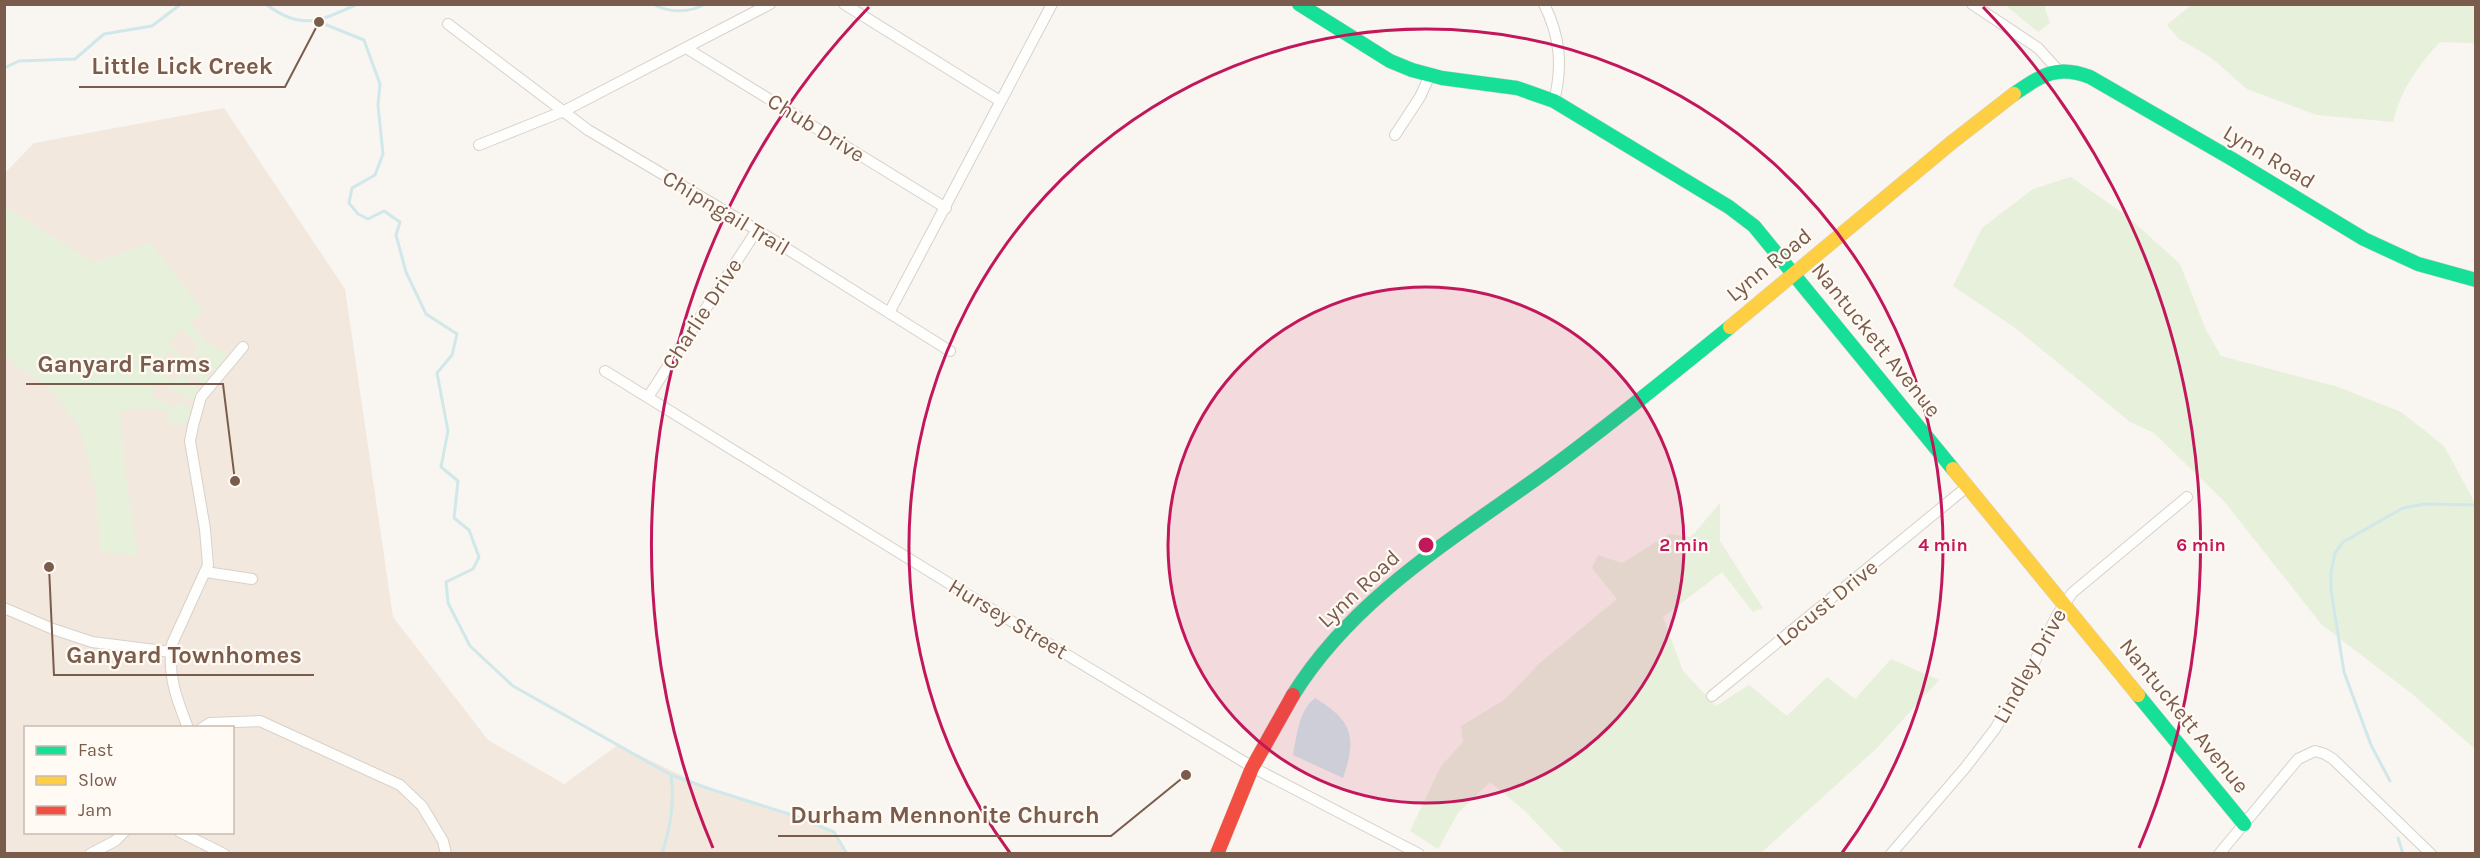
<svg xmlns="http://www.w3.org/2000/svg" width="2480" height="858" viewBox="0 0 2480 858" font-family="Karla,sans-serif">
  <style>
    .residential { fill: #f2e8de; fill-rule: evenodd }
    .green { fill: #e7f0db }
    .water { fill: #d0e8ea }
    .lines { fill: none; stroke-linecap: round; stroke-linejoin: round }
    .stream { stroke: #d0e8ea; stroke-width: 3 }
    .street-casing { stroke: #d7d1cb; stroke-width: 12 }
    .fast-casing { stroke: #d9d2cb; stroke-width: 15 }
    .slow-casing { stroke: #d9d2cb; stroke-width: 15 }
    .jam-casing { stroke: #d9d2cb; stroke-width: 15 }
    .street { stroke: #fefefd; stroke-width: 10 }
    .fast { stroke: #16e098; stroke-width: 14 }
    .slow { stroke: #ffcf43; stroke-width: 14 }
    .jam { stroke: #f24e42; stroke-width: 14 }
    .ring { fill: none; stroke: #c2185b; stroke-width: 3 }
    .labels { text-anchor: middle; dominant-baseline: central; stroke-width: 4.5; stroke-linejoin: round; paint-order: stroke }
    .street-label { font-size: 22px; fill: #7a5c4d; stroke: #fffaf3 }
    .centre { fill: #c2185b; stroke: #fffaf3; stroke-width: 3 }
    .ring-label { font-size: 18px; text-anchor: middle; font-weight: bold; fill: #c2185b; stroke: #fffaf3; stroke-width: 4.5; stroke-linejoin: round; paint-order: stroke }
    .leader { fill: none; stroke: #7a5c4d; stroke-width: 2 }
    .callout-dot { fill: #7a5c4d; stroke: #fffaf3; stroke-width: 2 }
    .callout-label { font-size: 24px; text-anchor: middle; font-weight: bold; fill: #7a5c4d; stroke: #fffaf3; stroke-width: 4.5; stroke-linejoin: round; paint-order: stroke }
  </style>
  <rect width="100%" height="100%" fill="#f9f5f0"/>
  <path class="residential" d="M224,108L345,289L393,617L488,740L564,784L618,745L710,789L795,816L834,832L847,853H5V173L34,143ZM26,728H232V832H26Z"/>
  <g class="green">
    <path d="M2005,5H2046L2045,8L2050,23L2038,32Z"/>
    <path d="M2191,5H2475V46L2472,43L2440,42C2416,68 2402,88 2393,122L2317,115L2247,89L2210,57L2179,39L2167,25Z"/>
    <path d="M2071,177L2127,216L2180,264L2206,330L2221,356L2338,387L2401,412L2444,446L2475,503V749L2411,693L2322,625L2223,500L2154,433L2130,422L2018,330L1953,286L1982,228L2033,189Z"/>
    <path d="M4,206L95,263L150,242L204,311L191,323C202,336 210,348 226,352V358L215,372L193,353L199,346L181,329L168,344L210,378L205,383H200L169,351L157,367L174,382L181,373L197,387L199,392L194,401L157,382L151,396L173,407L178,403L187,405L191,409L185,425L166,422L168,411L146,408L120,411L125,469L138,556L101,552L95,488L79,426L51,390L5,356Z"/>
    <path d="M1720,503V541L1763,608L1753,612L1722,572L1663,617L1683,671L1716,706L1749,685L1787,716L1827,677L1855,699L1891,659L1939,680L1877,748L1761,853H1565L1524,810L1490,782L1458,813L1438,849L1410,831L1441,766L1463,742L1461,726L1504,700L1540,663L1617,599L1592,568L1598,555L1622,563L1669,534L1691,537Z"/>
  </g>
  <path class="water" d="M1315,698C1353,721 1357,737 1343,778L1293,755C1297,735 1299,710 1315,698Z"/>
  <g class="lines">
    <g class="stream">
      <path d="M266,4C302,32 322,20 358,4"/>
      <path d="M653,4C668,13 690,13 705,4"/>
      <path d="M319,22L364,40L380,84L378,105L383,154L375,175L352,188L349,203L358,214L368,219L384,211L400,222L396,235L406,272L426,314L457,334L452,355L437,373L448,431L441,467L458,481L454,518L469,530L479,557L473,569L446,582L448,603L470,646L513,686L671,775L710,789L795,816L834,832L847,854"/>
      <path d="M4,68L19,61L75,59L104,34L152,26L181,4"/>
      <path d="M2390,781L2371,745L2344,672L2331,590V572L2335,553L2343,542L2403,508L2425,504L2476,505"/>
      <path d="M2398,838L2403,854"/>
      <path d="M662,854C670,828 675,803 671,776"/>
    </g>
    <defs>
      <g id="street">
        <path d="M844,4L1000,101"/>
        <path d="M1544,4C1560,36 1563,66 1554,101"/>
        <path d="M1972,4L2038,48L2058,70"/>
        <path d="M448,24L588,130L757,230L950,351"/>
        <path d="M686,48L946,208"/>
        <path d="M1395,135L1420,97L1430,75"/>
        <path d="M479,145L564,111L770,4"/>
        <path d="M889,313L1052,4"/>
        <path d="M605,371L950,584L1254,768L1419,854"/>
        <path d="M648,397L757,230"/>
        <path d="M206,572L252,579"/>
        <path d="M4,608L53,629L92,642L171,652"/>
        <path d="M1712,696L1968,486"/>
        <path d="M188,728C177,700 167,674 172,644L208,565L205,529L190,441L193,426L201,397L243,347"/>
        <path d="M202,728L210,723L260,721L400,785L422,806L443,841L446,854"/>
        <path d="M180,832L224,854"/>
        <path d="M90,854L115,841L124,832"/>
        <path d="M1891,854L1965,768L1995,729L2033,665L2056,617L2072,593L2187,497"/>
        <path d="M2219,854L2298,759L2315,751L2325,754L2333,759L2431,854"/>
      </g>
      <g id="fast">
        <path d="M1299,4L1390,61L1412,70L1442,78L1517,88L1554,101L1729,207L1754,226L1953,469"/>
        <path d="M2014,94C2042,75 2057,64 2090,77L2232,159L2364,239L2418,264L2476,280"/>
        <path d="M1293,695C1355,595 1458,536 1551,468C1612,423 1671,375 1730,327"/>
        <path d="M2138,695L2244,824"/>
      </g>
      <g id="slow">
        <path d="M1730,327L1951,143L2014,94"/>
        <path d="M1953,469L2138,695"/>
      </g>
      <path id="jam" d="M1217,854L1252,768L1293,695"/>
    </defs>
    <use href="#street" class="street-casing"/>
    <use href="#fast" class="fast-casing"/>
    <use href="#slow" class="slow-casing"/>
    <use href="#jam" class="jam-casing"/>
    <use href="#street" class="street"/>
    <use href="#fast" class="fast"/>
    <use href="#slow" class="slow"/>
    <use href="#jam" class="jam"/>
  </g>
  <circle cx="1426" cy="545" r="258" fill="#c2185b" fill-opacity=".12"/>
  <g class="ring">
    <circle cx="1426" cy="545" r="258"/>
    <path d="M1010 853A517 517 0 1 1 1842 853"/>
    <path d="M713 848A775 775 0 0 1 869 7M1983 7A775 775 0 0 1 2139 848"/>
  </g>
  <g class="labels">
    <g class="street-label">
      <text transform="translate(816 128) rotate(32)">Chub Drive</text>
      <text transform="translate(2269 157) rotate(31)">Lynn Road</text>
      <text transform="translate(726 213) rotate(31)">Chipngail Trail</text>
      <text transform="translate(1769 265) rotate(-39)">Lynn Road</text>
      <text transform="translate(702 314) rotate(-57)">Charlie Drive</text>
      <text transform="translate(1876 340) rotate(51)">Nantuckett Avenue</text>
      <text transform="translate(1359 589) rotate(-43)">Lynn Road</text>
      <text transform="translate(1827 603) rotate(-39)">Locust Drive</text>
      <text transform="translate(1008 619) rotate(31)">Hursey Street</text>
      <text transform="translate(2030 666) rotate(-61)">Lindley Drive</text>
      <text transform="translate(2184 716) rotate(51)">Nantuckett Avenue</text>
    </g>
  </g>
  <circle cx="1426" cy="545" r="9" class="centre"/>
  <g class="ring-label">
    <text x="1684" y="551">2 min</text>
    <text x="1943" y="551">4 min</text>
    <text x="2201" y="551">6 min</text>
  </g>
  <path class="leader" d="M319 22L285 87H79M235 481L223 384H26M49 567L54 675H314M1186 775L1111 836H778"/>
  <g class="callout-dot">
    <circle cx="319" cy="22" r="6"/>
    <circle cx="235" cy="481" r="6"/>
    <circle cx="49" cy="567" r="6"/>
    <circle cx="1186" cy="775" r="6"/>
  </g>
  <g class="callout-label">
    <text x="182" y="74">Little Lick Creek</text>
    <text x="124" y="372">Ganyard Farms</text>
    <text x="184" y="663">Ganyard Townhomes</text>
    <text x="945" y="823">Durham Mennonite Church</text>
  </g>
  <rect width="2480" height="858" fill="none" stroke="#7a5c4d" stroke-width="12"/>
  <rect x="24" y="726" width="210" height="108" fill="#fffaf3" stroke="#cabbb1" stroke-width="1.5"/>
  <rect x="36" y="746" width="30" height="9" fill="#16e098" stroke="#cabbb1" stroke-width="1.5"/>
  <text x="78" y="756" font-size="18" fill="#7a5c4d">Fast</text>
  <rect x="36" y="776" width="30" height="9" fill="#ffcf43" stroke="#cabbb1" stroke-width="1.5"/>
  <text x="78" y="786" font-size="18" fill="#7a5c4d">Slow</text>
  <rect x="36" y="806" width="30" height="9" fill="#f24e42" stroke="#cabbb1" stroke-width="1.5"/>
  <text x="78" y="816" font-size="18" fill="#7a5c4d">Jam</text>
</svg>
